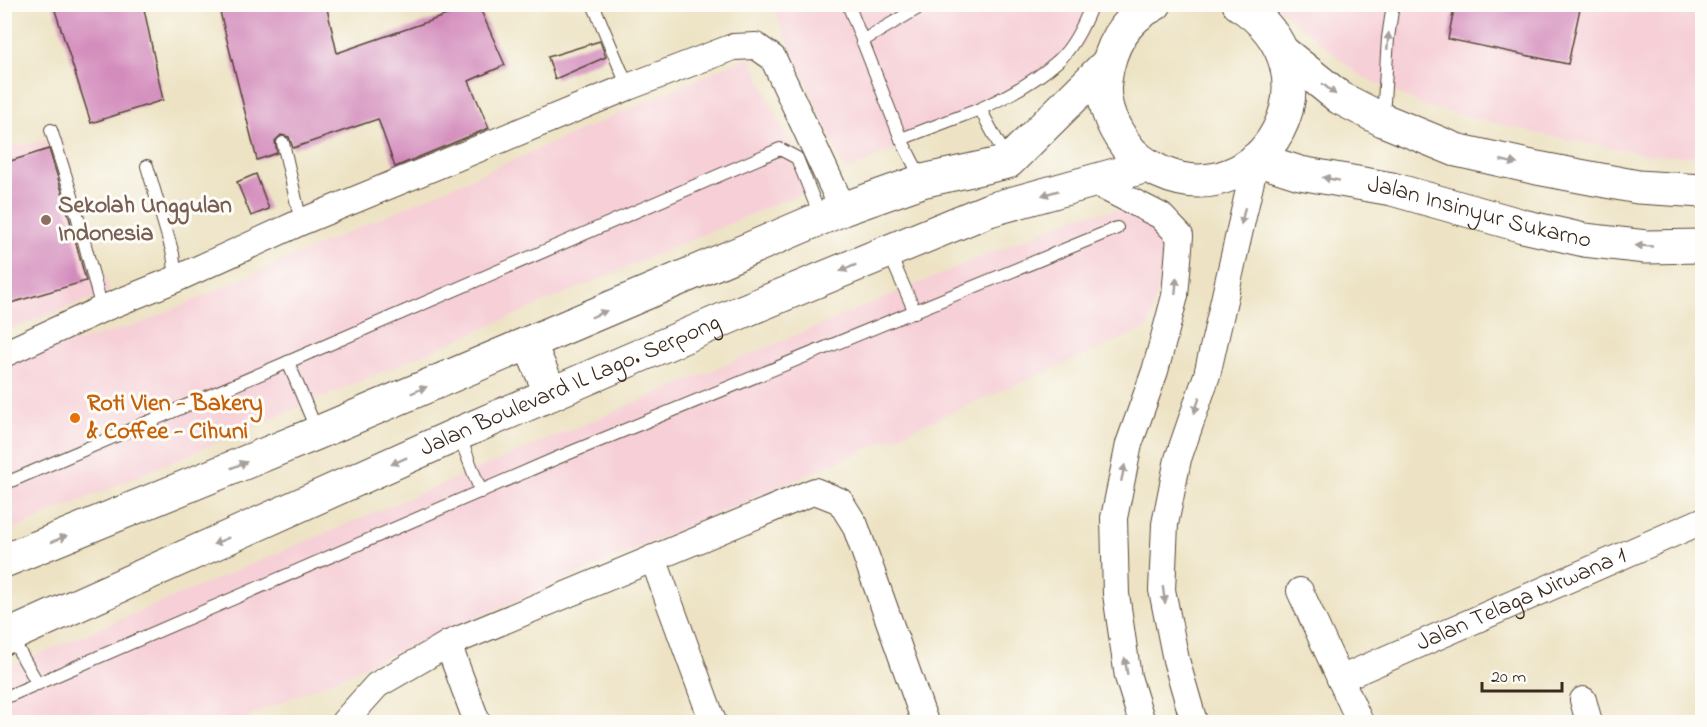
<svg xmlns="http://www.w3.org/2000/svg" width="1707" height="727" viewBox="0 0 1707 727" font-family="'Indie Flower',sans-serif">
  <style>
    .built { fill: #f6cfd7 }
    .building { fill: #d38bbc }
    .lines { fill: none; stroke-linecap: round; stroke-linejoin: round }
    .lane-casing { stroke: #564637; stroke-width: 14 }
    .street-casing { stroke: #564637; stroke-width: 28 }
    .primary-casing { stroke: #564637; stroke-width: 35 }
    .lane { stroke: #fff; stroke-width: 12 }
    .street { stroke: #fff; stroke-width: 26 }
    .primary { stroke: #fff; stroke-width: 33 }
    .oneway { fill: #a79f9a }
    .education-dot { fill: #8d6e63; stroke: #fdfcf7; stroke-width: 2 }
    .food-dot { fill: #e8710a; stroke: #fdfcf7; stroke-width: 2 }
    .labels { text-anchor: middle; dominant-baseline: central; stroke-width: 6; stroke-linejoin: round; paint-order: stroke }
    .education-label { font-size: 24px; font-weight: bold; fill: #785e54; stroke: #fdfcf7; text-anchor: start }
    .street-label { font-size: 24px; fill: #3b2a1e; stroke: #fdfcf7 }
    .food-label { font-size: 24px; font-weight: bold; fill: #c56008; stroke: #fdfcf7; text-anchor: start }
  </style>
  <rect width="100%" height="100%" fill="#fdfcf7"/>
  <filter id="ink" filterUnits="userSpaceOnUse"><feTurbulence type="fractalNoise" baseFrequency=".0167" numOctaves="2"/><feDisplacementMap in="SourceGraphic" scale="12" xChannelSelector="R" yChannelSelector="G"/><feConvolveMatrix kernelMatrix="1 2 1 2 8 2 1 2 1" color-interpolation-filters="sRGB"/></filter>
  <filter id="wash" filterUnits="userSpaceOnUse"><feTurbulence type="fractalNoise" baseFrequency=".008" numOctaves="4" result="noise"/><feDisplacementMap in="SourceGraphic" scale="24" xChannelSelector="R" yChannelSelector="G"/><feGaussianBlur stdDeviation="1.35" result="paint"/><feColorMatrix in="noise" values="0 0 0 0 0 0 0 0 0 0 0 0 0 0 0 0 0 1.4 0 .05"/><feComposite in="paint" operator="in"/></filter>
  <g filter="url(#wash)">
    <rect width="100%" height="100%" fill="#ede3c4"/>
    <g class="built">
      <path d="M772,5H1102L1082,46L1025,91L845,171Z"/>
      <path d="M1275,5H1702V156L1650,155L1545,135L1424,106L1358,74Z"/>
      <path d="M750,56L810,189L5,533L4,367L39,352L137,325Z"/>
      <path d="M4,131L10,148L62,137L110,292L7,330L4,318Z"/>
      <path d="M1123,209L1153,229L1165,258L1149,327L236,722H5V668L1081,215Z"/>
    </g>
    <g id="blocks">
      <g class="building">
        <path d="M53,4H143L163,100L91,123Z"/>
        <path d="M218,4H326L337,53L450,14L445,4H478L505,65L469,81L489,128L395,167L378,119L293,148L289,137L281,135L275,141L277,153L257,160Z"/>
        <path d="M1455,4H1581L1568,64L1448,39Z"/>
        <path d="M600,41L606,57L555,79L548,57Z"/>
        <path d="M49,149L64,198L86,281L4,305V163Z"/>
        <path d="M256,174L269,209L251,216L237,182Z"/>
      </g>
    </g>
  </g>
  <g filter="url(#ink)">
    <use href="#blocks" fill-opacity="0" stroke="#564637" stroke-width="1.5"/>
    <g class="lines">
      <defs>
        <g id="lane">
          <path d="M593,4L628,87"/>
          <path d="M848,4L901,139L922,180"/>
          <path d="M862,41L925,4"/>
          <path d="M1383,118L1388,38L1393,4"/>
          <path d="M51,130L72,196L102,309"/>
          <path d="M901,139L980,109"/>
          <path d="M283,143L301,222"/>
          <path d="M1007,159L980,109C1008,96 1036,81 1059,60C1073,47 1085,22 1092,4"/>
          <path d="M147,166L173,254L176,279"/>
          <path d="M889,253L915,312"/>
          <path d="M288,362L780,149L797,158L821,218"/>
          <path d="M459,435L481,492"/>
          <path d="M4,484L288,362L317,431"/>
          <path d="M11,637L38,684"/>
          <path d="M4,698L557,458L1117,228"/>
        </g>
        <g id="street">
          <path d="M1092,181L1161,216L1180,236L1175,296L1155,371L1129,444L1114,518L1116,594L1128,677L1142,722"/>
          <path d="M4,354L102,309L176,279L301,222L628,87L733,47L756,46L773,58L843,209"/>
          <path d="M653,558L713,722"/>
          <path d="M1300,591L1360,722"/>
          <path d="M448,644L477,722"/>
          <path id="s1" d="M1340,679L1702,521"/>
          <path d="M1583,700L1589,722"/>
          <path d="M344,722L377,685L448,644L815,491L840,501L855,525L925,722"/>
          <path d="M1194,722L1176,660L1162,590L1165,524L1178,459L1207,375L1256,159"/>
        </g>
        <g id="primary">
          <path d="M1155,4C1124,19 1109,49 1105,81C1102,103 1112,126 1125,144C1133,157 1146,165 1160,172C1261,218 1347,73 1239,4"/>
          <path d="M1284,53L1340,98L1383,120L1456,150L1537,168L1638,187L1702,191"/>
          <path id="s2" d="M1256,159L1300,173L1392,189L1523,226L1584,240L1646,247L1702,246"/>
          <path d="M529,343L551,394"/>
          <path d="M4,561L317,433L843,209L922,181L1008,162L1107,64"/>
          <path id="s3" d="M4,638L458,434L734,315L989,210L1147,166"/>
        </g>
      </defs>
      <use href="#lane" class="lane-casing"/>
      <use href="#street" class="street-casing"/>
      <use href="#primary" class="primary-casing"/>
      <use href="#lane" class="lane"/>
      <use href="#street" class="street"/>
      <use href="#primary" class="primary"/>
    </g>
    <defs><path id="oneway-solid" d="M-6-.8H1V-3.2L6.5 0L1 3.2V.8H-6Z" transform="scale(1.5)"/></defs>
    <g class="oneway">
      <use href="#oneway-solid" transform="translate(1388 41) rotate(-85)"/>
      <use href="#oneway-solid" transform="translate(1329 89) rotate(39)"/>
      <use href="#oneway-solid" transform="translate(1509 162) rotate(13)"/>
      <use href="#oneway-solid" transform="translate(1331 179) rotate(-170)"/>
      <use href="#oneway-solid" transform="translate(1050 193) rotate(164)"/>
      <use href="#oneway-solid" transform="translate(1243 216) rotate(103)"/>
      <use href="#oneway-solid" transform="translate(1644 246) rotate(-177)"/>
      <use href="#oneway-solid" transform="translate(848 268) rotate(158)"/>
      <use href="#oneway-solid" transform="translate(1176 286) rotate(-85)"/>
      <use href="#oneway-solid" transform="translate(599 314) rotate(-23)"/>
      <use href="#oneway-solid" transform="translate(419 390) rotate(-23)"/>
      <use href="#oneway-solid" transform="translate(1197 405) rotate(109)"/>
      <use href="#oneway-solid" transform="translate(399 461) rotate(156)"/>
      <use href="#oneway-solid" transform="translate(239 465) rotate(-22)"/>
      <use href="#oneway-solid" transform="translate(1123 473) rotate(-78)"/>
      <use href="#oneway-solid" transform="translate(59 539) rotate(-22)"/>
      <use href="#oneway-solid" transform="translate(221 541) rotate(156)"/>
      <use href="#oneway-solid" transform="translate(1164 595) rotate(82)"/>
      <use href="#oneway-solid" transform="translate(1126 666) rotate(-99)"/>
    </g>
  </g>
  <circle class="education-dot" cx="46" cy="220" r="6"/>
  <circle class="food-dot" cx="75" cy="418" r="6"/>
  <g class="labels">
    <g class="education-label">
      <text x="58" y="206">Sekolah Unggulan<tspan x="58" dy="28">Indonesia</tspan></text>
    </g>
    <g class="street-label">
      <text stroke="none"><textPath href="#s2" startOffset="230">Jalan Insinyur Sukarno</textPath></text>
      <text stroke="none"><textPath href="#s3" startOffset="620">Jalan Boulevard IL Lago. Serpong</textPath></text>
      <text stroke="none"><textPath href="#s1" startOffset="198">Jalan Telaga Nirwana 1</textPath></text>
    </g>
    <g class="food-label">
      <text x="87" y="404">Roti Vien - Bakery<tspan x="87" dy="28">&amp; Coffee - Cihuni</tspan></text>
    </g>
  </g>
  <rect width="1707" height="727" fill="none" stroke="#fdfcf7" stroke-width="24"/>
  <path d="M1482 682v9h80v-9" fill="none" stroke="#3b2a1e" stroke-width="3"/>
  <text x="1491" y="682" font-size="18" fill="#3b2a1e" stroke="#fdfcf7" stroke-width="4.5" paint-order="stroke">20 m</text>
</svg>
